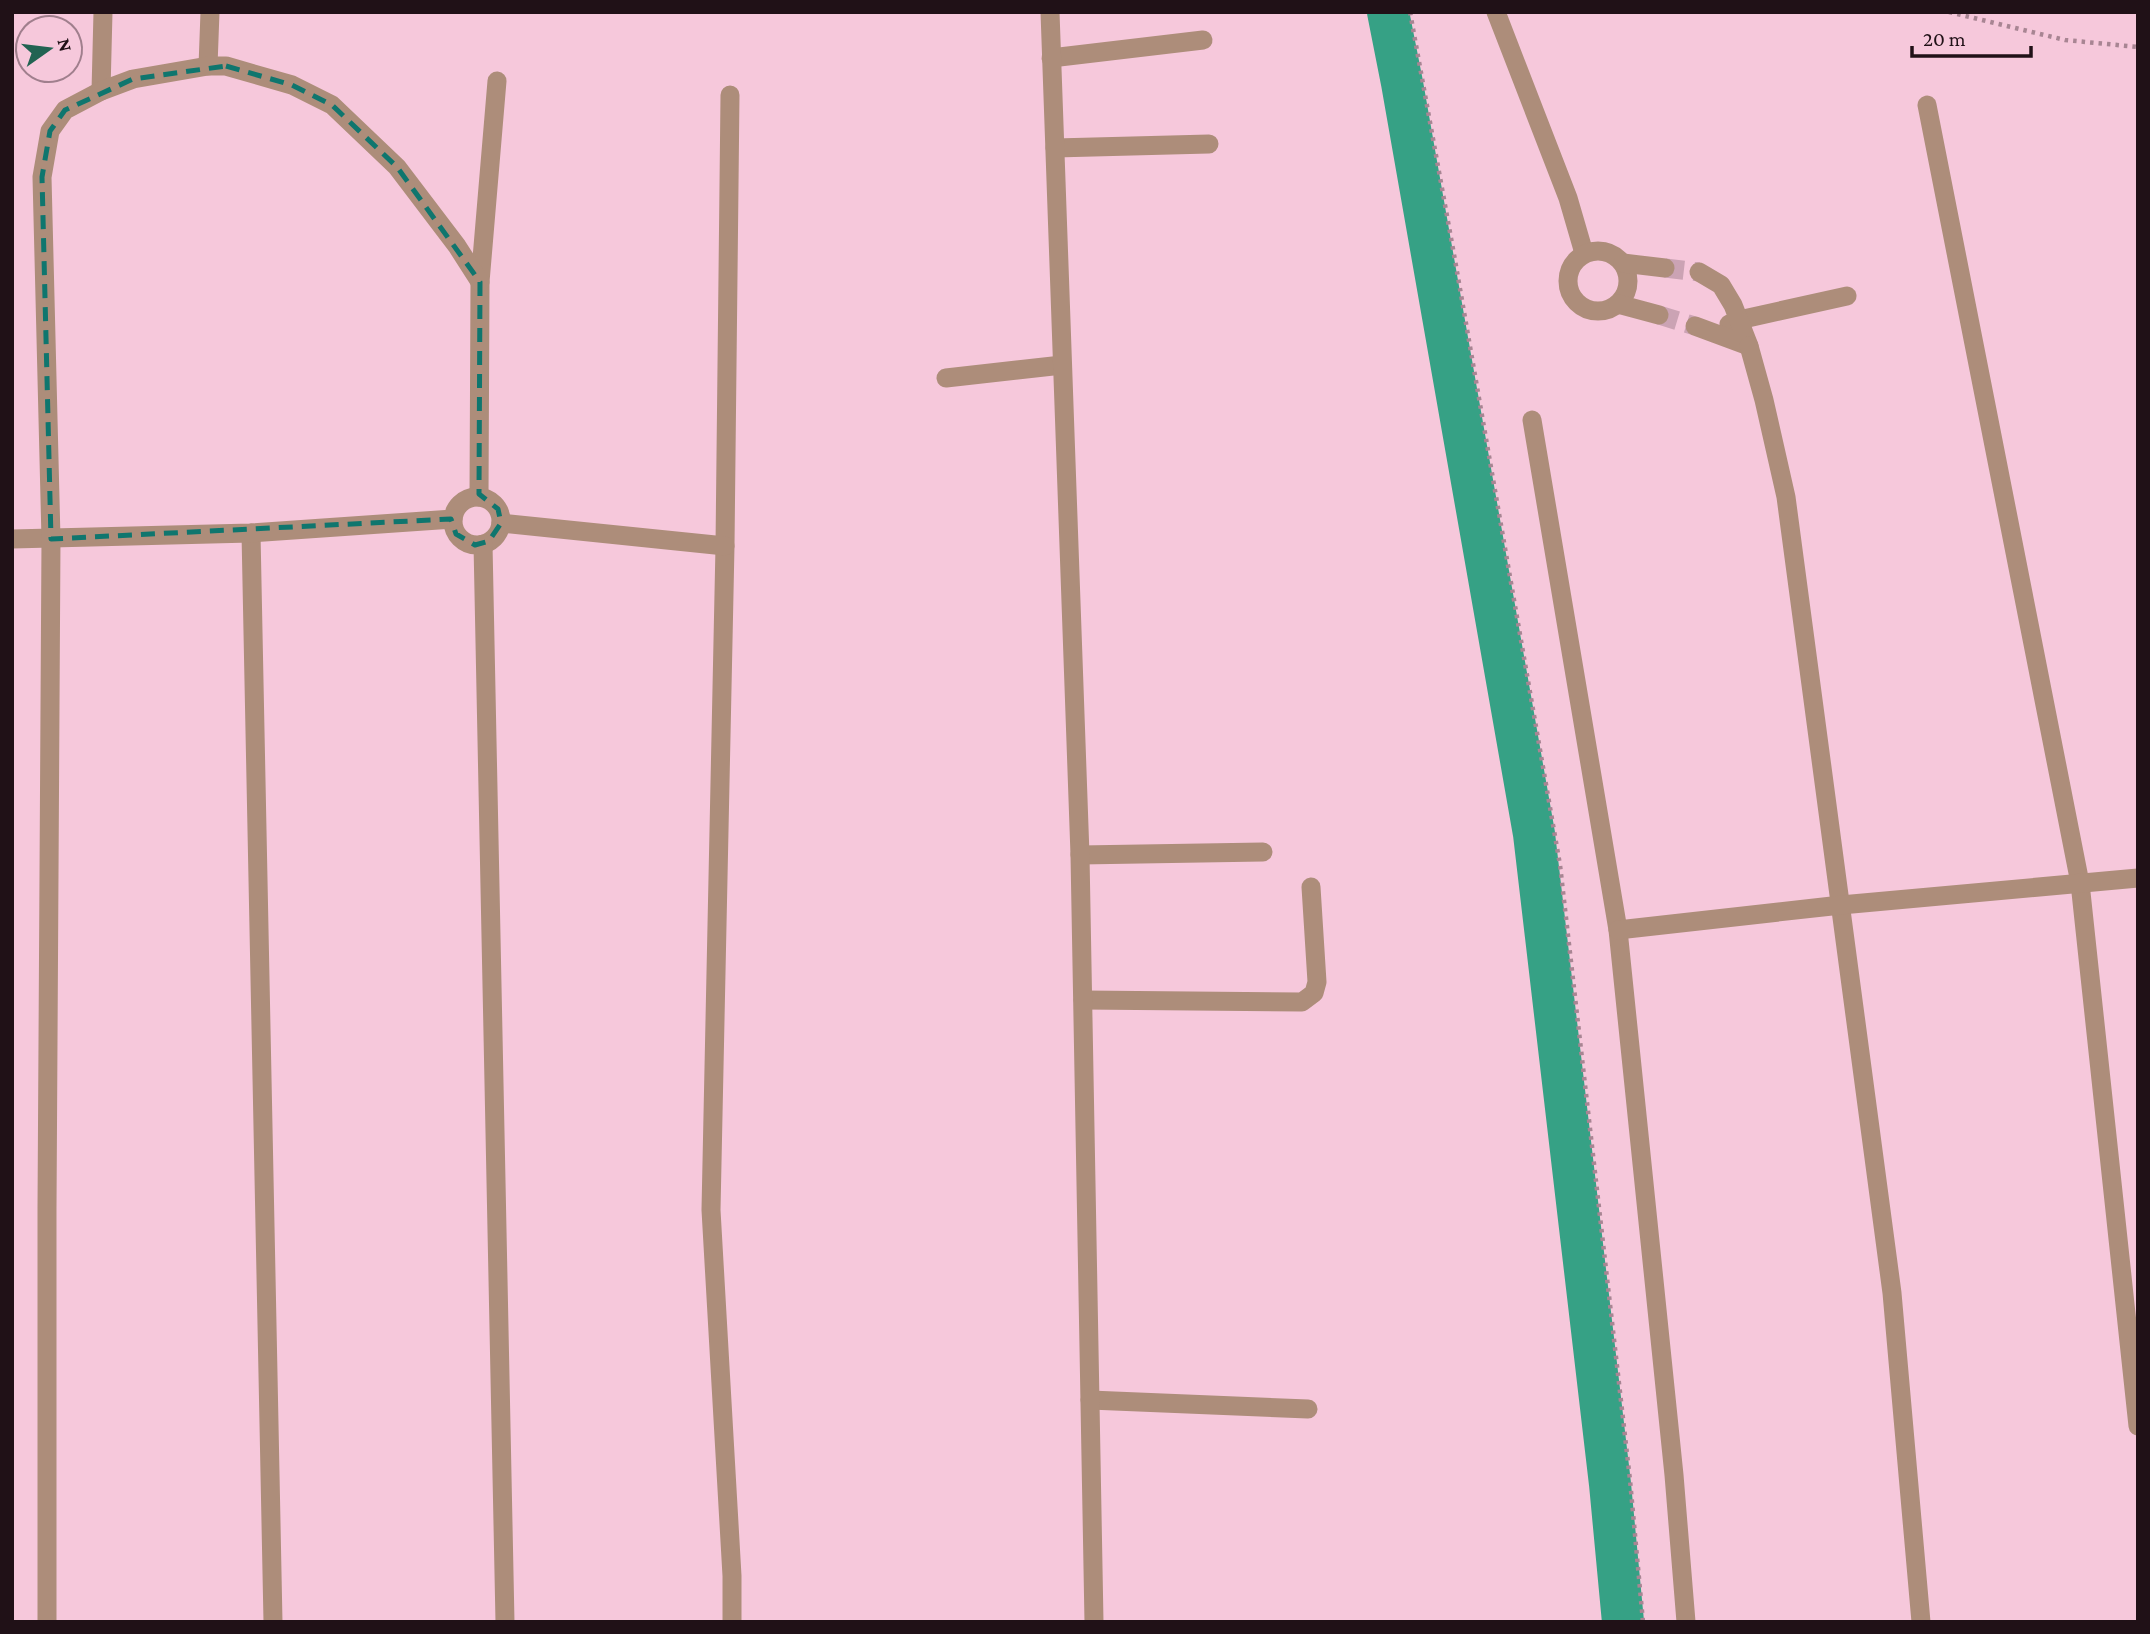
<svg xmlns="http://www.w3.org/2000/svg" width="2150" height="1634" viewBox="0 0 2150 1634" font-family="'Crimson Pro',serif">
  <style>
    .lines { fill: none; stroke-linecap: round; stroke-linejoin: round }
    .canal { stroke: #36a185; stroke-width: 42 }
    .minor-tunnel { stroke: #cba3b4; stroke-width: 19; stroke-dasharray: 19 10; stroke-linecap: butt }
    .path { stroke: #a88593; stroke-width: 4.5; stroke-dasharray: 3.5 5; stroke-linecap: butt }
    .service { stroke: #ad8d7a; stroke-width: 19 }
    .minor { stroke: #ad8d7a; stroke-width: 19 }
    .marked { fill: none; stroke: #0f766e; stroke-width: 5; stroke-dasharray: 14 9; stroke-linejoin: round }
  </style>
  <rect width="100%" height="100%" fill="#f6c8db"/>
  <g class="lines">
    <path class="canal" d="M1388,12L1402,83L1534,834L1610,1484L1623,1622"/>
    <g class="minor-tunnel">
      <path d="M1665,268L1699,272"/>
      <path d="M1659,315L1695,326"/>
    </g>
    <g class="path">
      <path d="M1410,12L1455,260L1560,865L1630,1480L1643,1622"/>
      <path d="M1949,12L2065,40L2138,47"/>
    </g>
    <g class="service">
      <path d="M1051,58L1203,40"/>
      <path d="M1055,148L1209,144"/>
      <path d="M946,378L1062,365"/>
      <path d="M1080,855L1263,852"/>
      <path d="M1083,1000L1302,1002L1314,993L1317,982L1311,887"/>
      <path d="M1090,1400L1308,1409"/>
    </g>
    <g class="minor">
      <path d="M1050,12L1080,855L1094,1622"/>
      <path d="M1496,12L1568,198L1584,253"/>
      <path d="M208,66L210,12"/>
      <path d="M101,91L103,12"/>
      <path d="M730,95L725,546L711,1210L732,1576V1622"/>
      <path d="M1927,105L2080,883L2138,1426"/>
      <circle cx="1598" cy="281" r="30"/>
      <path d="M1623,263L1665,268"/>
      <path d="M1618,304L1659,315"/>
      <path d="M1729,324L1739,320L1847,296"/>
      <path d="M1695,326L1749,346L1733,305L1721,285L1699,272"/>
      <path d="M1749,346L1764,400L1786,497L1892,1293L1921,1622"/>
      <path d="M1532,420L1618,930L1674,1475L1686,1622"/>
      <path d="M479,497L480,282L497,81"/>
      <circle cx="477" cy="521" r="24"/>
      <path d="M501,523L725,546"/>
      <path d="M251,533L273,1622"/>
      <path d="M12,539L251,533L453,519"/>
      <path d="M483,544L505,1622"/>
      <path d="M1618,930L1841,905L2138,878"/>
      <path d="M47,1622V1209L51,539L42,177L50,131L65,110L101,91L133,79L208,66H226L292,85L332,105L397,167L457,246L480,282"/>
    </g>
  </g>
  <path class="marked" d="M226,66L292,85L332,105L397,167L480,282L479,494L498,509L501,523L489,541L475,545L456,534L451,519L51,539L42,177L50,131L65,110L133,79Z"/>
  <rect width="2150" height="1634" fill="none" stroke="#201117" stroke-width="28"/>
  <g transform="translate(49 49) rotate(76)"><circle r="33" fill="#f6c8db" stroke="#a07f8d" stroke-width="2"/>
  <path d="M0-5L12 26L0 18L-12 26Z" fill="#226352"/>
  <text y="-10" font-size="19" font-weight="bold" text-anchor="middle" fill="#201117">N</text>
  </g>
  <path d="M1912 46v10h119v-10" fill="none" stroke="#201117" stroke-width="3.5"/>
  <text x="1923" y="46" font-size="21" fill="#201117" stroke="#f6c8db" stroke-width="5" paint-order="stroke">20 m</text>
</svg>
